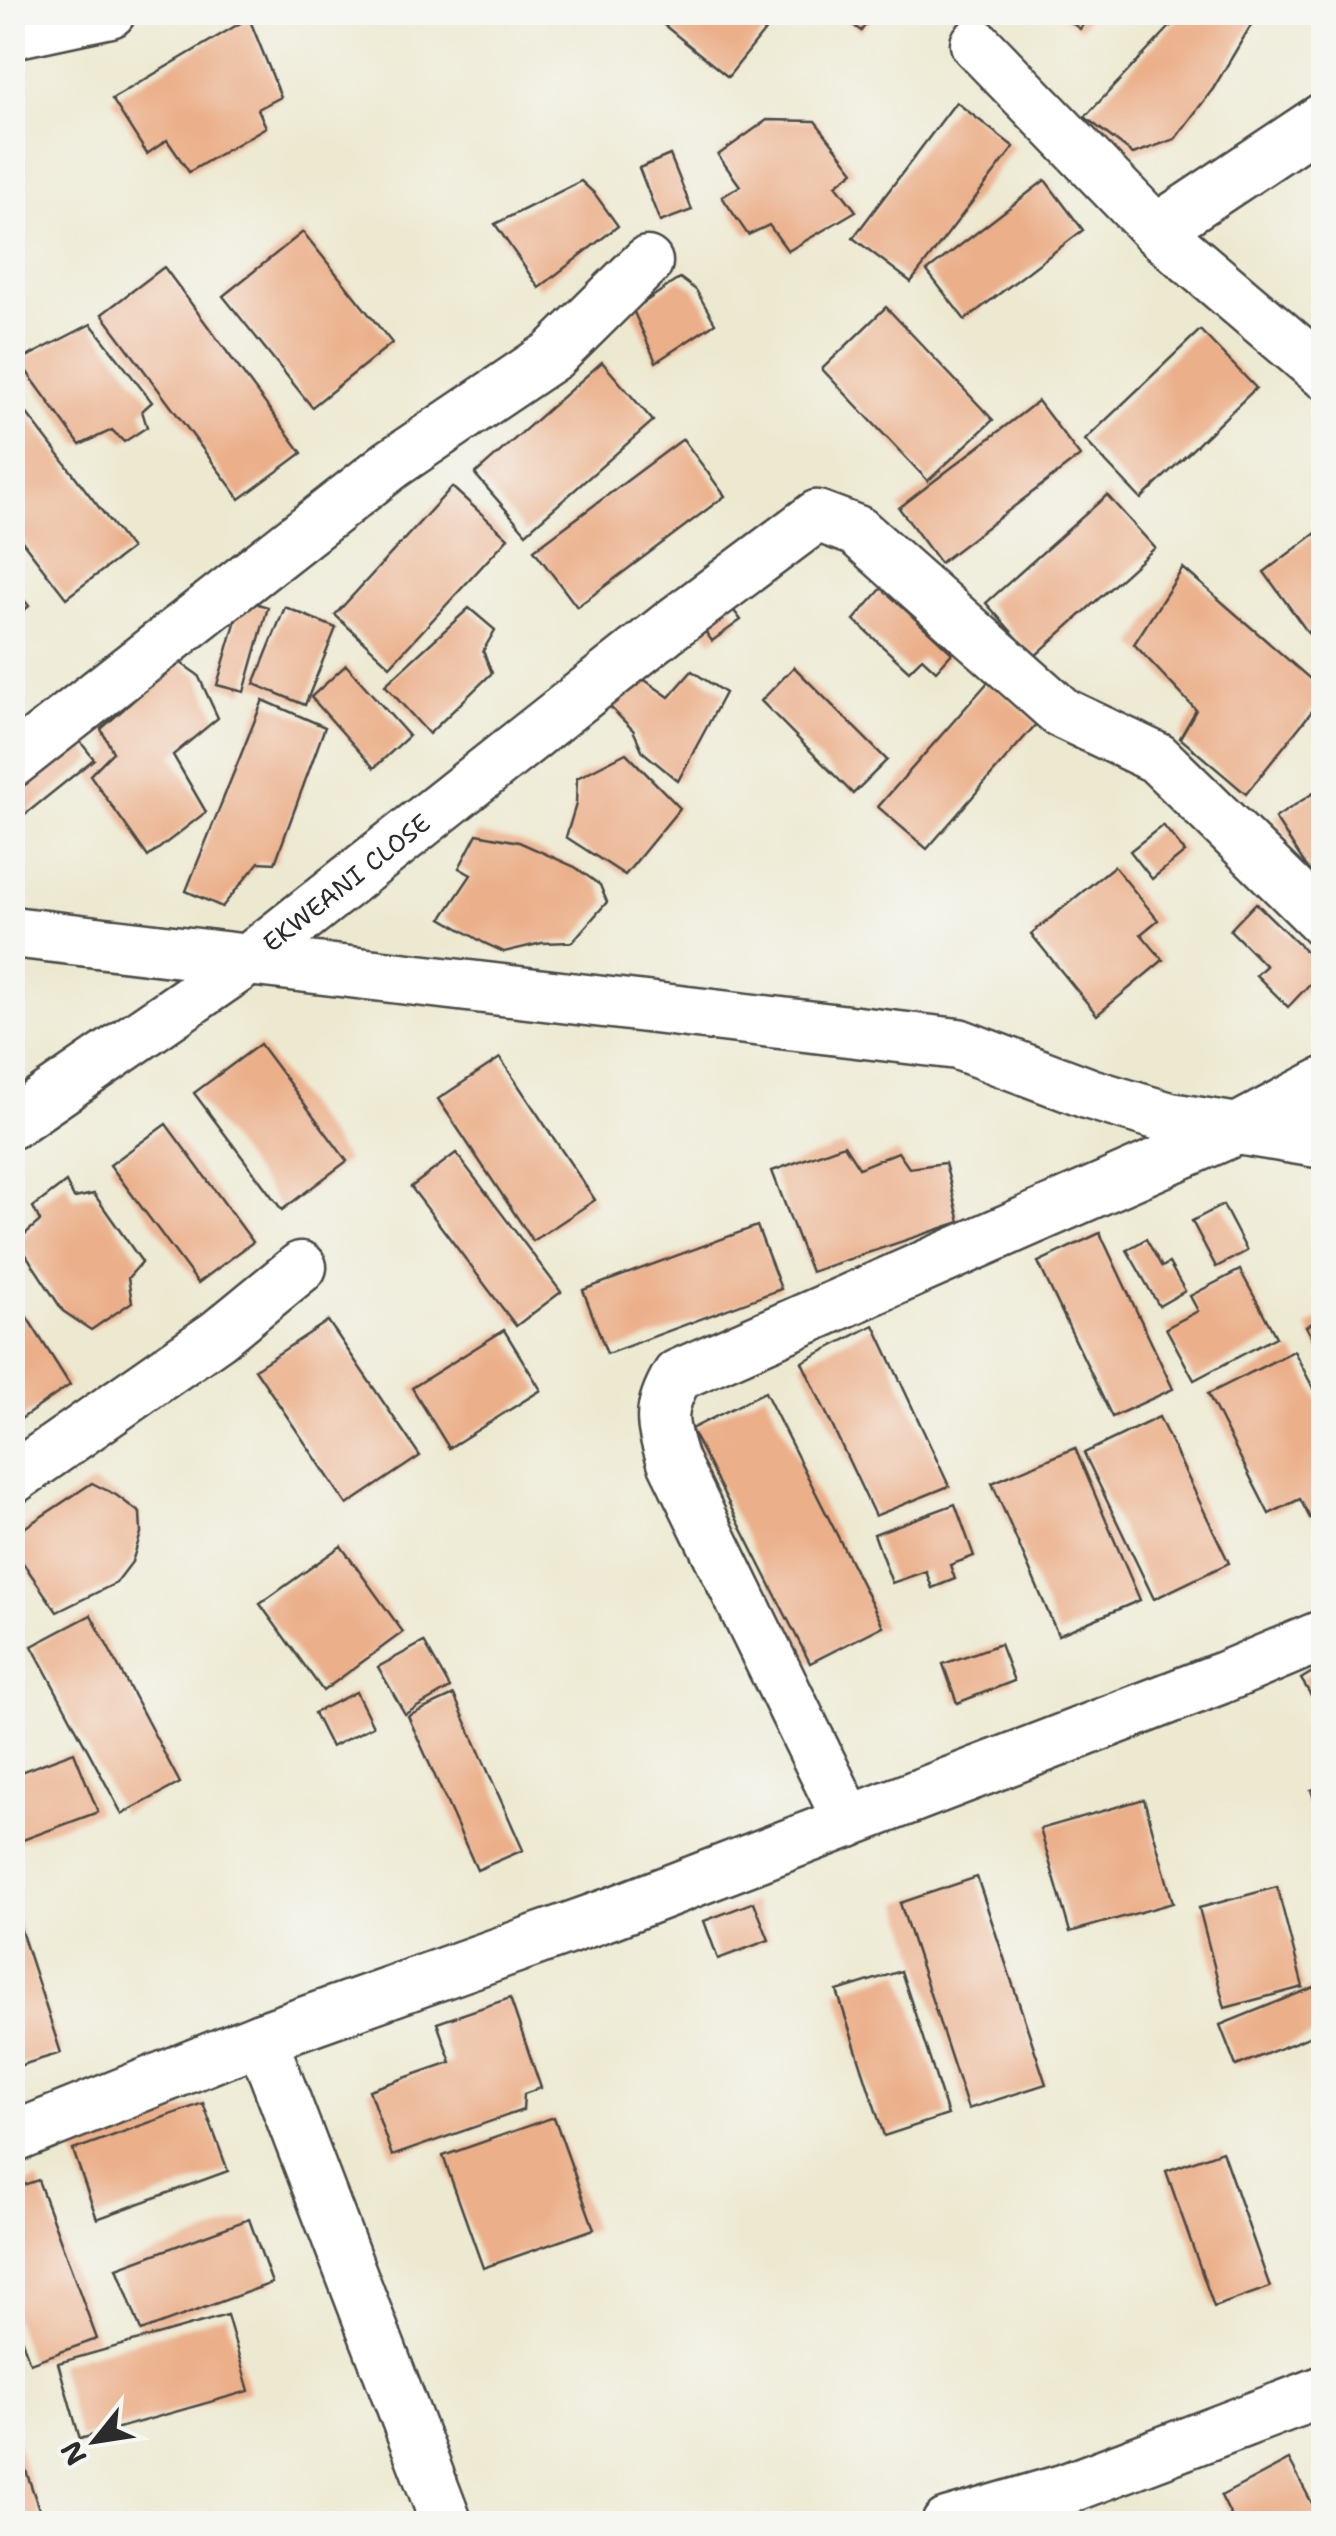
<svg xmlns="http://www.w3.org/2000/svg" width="1336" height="2536" viewBox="0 0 1336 2536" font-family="'Shantell Sans',sans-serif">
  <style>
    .building { fill: #ebaf89 }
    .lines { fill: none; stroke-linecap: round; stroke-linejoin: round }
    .street-casing { stroke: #484844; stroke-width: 55 }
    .street { stroke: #fff; stroke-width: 50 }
    .labels { text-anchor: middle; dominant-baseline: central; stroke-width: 8; stroke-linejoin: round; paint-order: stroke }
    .street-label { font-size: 25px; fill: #2b2b2b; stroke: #f6f6f2 }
  </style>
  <rect width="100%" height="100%" fill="#f6f6f2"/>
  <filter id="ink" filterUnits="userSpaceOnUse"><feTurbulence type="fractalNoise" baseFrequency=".01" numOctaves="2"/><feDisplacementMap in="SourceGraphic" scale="20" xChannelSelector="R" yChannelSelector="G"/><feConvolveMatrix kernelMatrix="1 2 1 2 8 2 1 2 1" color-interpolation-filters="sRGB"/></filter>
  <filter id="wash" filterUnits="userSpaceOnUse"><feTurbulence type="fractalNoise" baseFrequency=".0048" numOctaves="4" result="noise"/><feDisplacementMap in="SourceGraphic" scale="40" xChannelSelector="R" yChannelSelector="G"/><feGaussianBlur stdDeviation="2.25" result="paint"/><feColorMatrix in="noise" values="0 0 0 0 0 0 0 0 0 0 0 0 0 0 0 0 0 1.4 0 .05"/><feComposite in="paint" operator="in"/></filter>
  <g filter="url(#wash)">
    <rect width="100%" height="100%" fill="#ede9d1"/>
    <g id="blocks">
      <g class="building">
        <path d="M674,12H780L728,77L664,25Z"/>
        <path d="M836,12H875L861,31Z"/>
        <path d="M1057,12H1092L1080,29Z"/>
        <path d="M1184,12H1251L1256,17L1213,89L1175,139L1133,154L1085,117Z"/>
        <path d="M249,18L281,97L258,109L266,127L189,172L167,140L147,154L112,99Z"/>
        <path d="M956,102L1014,147L911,282L853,238Z"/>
        <path d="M767,120L815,121L854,171L836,185L856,211L788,251L769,225L748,235L722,197L740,186L718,155Z"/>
        <path d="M670,155L692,210L660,222L639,168Z"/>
        <path d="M1045,180L1083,230L965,320L927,271Z"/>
        <path d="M581,181L595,194L618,226L539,288L495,224Z"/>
        <path d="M303,232L392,343L312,407L223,296Z"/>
        <path d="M164,267L302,453L240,499L102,314Z"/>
        <path d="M680,278L696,290L715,323L656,362L633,310Z"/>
        <path d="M886,307L993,420L928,481L822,369Z"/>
        <path d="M91,324L152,402L142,411L147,427L124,442L112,430L80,445L19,361Z"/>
        <path d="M1200,330L1256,388L1141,499L1085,440Z"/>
        <path d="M602,362L653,421L526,533L475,474Z"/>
        <path d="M12,394L131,549L66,598L12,528Z"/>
        <path d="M1038,401L1080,456L940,563L899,508Z"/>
        <path d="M683,439L725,496L577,607L534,550Z"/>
        <path d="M452,487L508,538L390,666L335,615Z"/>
        <path d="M1107,495L1155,548L1034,657L986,603Z"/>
        <path d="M1324,527V634L1314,641L1264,572Z"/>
        <path d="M1183,568L1324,691V696L1246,794L1180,738L1196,710L1134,644Z"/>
        <path d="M12,586L29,606L12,620Z"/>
        <path d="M882,588L952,653L936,671L922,658L909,671L854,620Z"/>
        <path d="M242,599L268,607L244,692L217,685Z"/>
        <path d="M728,603L741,620L712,641L699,623Z"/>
        <path d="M285,607L336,628L305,705L254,684Z"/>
        <path d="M469,608L495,630L483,651L492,673L429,734L385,685Z"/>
        <path d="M178,661L198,675L218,718L173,755L206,812L148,857L90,775L113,752L101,729Z"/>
        <path d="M346,665L409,736L374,768L311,697Z"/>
        <path d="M794,667L887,760L853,794L761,701Z"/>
        <path d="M692,671L725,693L678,781L643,752L633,730L610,707L639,676L669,697Z"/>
        <path d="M989,681L1037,723L927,849L878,807Z"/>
        <path d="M263,700L325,727L275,863L259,862L222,907L186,891Z"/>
        <path d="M74,734L94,759L12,825V784Z"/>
        <path d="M626,753L680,808L625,875L566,837L576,804L577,778Z"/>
        <path d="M1324,786V876L1316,881L1275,818Z"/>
        <path d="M1163,825L1185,852L1152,879L1130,851Z"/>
        <path d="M477,834L519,842L575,867L600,885L607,902L572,942L542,943L504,952L484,943L442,918L471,875L459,868Z"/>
        <path d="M1114,866L1158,920L1141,934L1163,960L1097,1015L1031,934Z"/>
        <path d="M1256,903L1324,969L1288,1007L1256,975L1266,966L1230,930Z"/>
        <path d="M260,1044L347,1161L282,1210L194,1093Z"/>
        <path d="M500,1058L595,1200L533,1241L438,1099Z"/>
        <path d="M166,1124L253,1242L198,1283L110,1165Z"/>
        <path d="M844,1145L859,1168L898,1152L909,1168L945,1163L960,1222L811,1272L772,1171Z"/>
        <path d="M456,1153L561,1292L516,1326L411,1187Z"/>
        <path d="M66,1182L74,1198L94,1194L142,1262L128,1278L132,1302L91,1330L63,1311L17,1241L40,1221L33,1207Z"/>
        <path d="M1223,1205L1247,1251L1216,1267L1192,1221Z"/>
        <path d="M757,1226L781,1289L607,1354L583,1290Z"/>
        <path d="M1100,1233L1173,1389L1112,1417L1038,1262Z"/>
        <path d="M1146,1239L1162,1267L1169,1263L1185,1291L1159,1306L1127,1250Z"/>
        <path d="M1240,1270L1276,1337L1194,1380L1166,1328L1198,1311L1190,1296Z"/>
        <path d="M25,1314L70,1385L12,1425V1321Z"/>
        <path d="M1324,1318V1360L1306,1326Z"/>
        <path d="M328,1321L420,1456L347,1505L255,1369Z"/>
        <path d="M874,1325L949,1486L875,1516L802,1362Z"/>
        <path d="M504,1330L541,1390L449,1448L412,1388Z"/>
        <path d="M1294,1351L1324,1409V1511L1310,1518L1300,1499L1269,1514L1208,1394Z"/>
        <path d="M765,1392L883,1626L810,1663L691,1429Z"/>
        <path d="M1159,1417L1229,1563L1154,1599L1084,1453Z"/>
        <path d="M1075,1448L1140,1600L1058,1635L992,1483Z"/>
        <path d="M92,1483L116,1495L140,1513L141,1533L132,1562L116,1583L57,1612L12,1547V1536Z"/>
        <path d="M955,1504L974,1556L950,1565L955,1579L932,1588L926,1571L892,1583L874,1534Z"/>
        <path d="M341,1546L403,1632L323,1691L260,1604Z"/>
        <path d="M91,1615L180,1783L122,1814L32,1646Z"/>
        <path d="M424,1642L450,1688L405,1714L378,1667Z"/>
        <path d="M1000,1644L1014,1681L957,1703L943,1664Z"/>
        <path d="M1324,1665V1716L1301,1679Z"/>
        <path d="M356,1692L373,1726L331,1747L314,1713Z"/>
        <path d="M454,1695L523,1850L477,1870L408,1716Z"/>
        <path d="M74,1752L98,1812L12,1844V1775Z"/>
        <path d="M1324,1786V1825H1323L1311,1790Z"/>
        <path d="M1144,1799L1173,1903L1070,1932L1040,1829Z"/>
        <path d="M977,1877L1046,2084L968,2109L900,1903Z"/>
        <path d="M1277,1887L1303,1987L1225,2008L1199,1908Z"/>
        <path d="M754,1902L769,1940L718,1959L704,1921Z"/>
        <path d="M12,1903L61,2053L12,2068Z"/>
        <path d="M901,1971L948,2115L884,2136L837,1991Z"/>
        <path d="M1324,1983V2031L1236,2066L1220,2025Z"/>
        <path d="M510,1998L541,2088L524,2094L523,2110L392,2156L369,2090L451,2062L437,2023Z"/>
        <path d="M203,2103L228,2171L97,2219L73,2150Z"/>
        <path d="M554,2117L594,2229L483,2268L443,2156Z"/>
        <path d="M1222,2151L1270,2287L1214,2307L1166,2171Z"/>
        <path d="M38,2180L97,2339L30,2363L12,2313V2189Z"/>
        <path d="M249,2219L272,2283L141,2331L117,2268Z"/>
        <path d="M227,2315L249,2391L80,2439L58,2363Z"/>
        <path d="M13,2432L44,2524H12Z"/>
        <path d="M1289,2460L1323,2524H1235L1221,2496Z"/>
      </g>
    </g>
  </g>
  <g filter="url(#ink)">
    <use href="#blocks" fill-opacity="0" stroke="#484844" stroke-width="2.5"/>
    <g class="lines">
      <defs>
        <g id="street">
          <path d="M12,33L110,12"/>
          <path d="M976,44L1156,230L1324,373"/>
          <path d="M1156,230L1324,118"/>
          <path d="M12,762L392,464L553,355L647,262"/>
          <path d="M12,932L958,1044L1090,1094L1170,1118L1324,1143"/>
          <path id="s1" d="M12,1123L247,961L670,626L817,516L857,531L1062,713L1157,758L1324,922"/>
          <path d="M12,1479L218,1335L301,1267"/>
          <path d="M849,1822L673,1461C661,1424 657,1409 678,1375L1239,1128L1324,1083"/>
          <path d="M261,2038L447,2524"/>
          <path d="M12,2138L261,2038L609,1914L1219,1679L1324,1635"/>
          <path d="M947,2524L1063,2490L1324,2391"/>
        </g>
      </defs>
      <use href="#street" class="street-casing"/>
      <use href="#street" class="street"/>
    </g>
  </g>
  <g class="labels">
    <g class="street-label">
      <text stroke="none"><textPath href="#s1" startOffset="412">EKWEANI CLOSE</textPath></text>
    </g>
  </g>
  <rect width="1336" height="2536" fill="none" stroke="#f6f6f2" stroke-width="50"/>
  <g transform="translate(95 2441) rotate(240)" stroke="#f6f6f2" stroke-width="8" paint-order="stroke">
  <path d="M0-8L18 38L0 25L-18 38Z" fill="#2b2b2b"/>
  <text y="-15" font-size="28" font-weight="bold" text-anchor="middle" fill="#2b2b2b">N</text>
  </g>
</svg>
